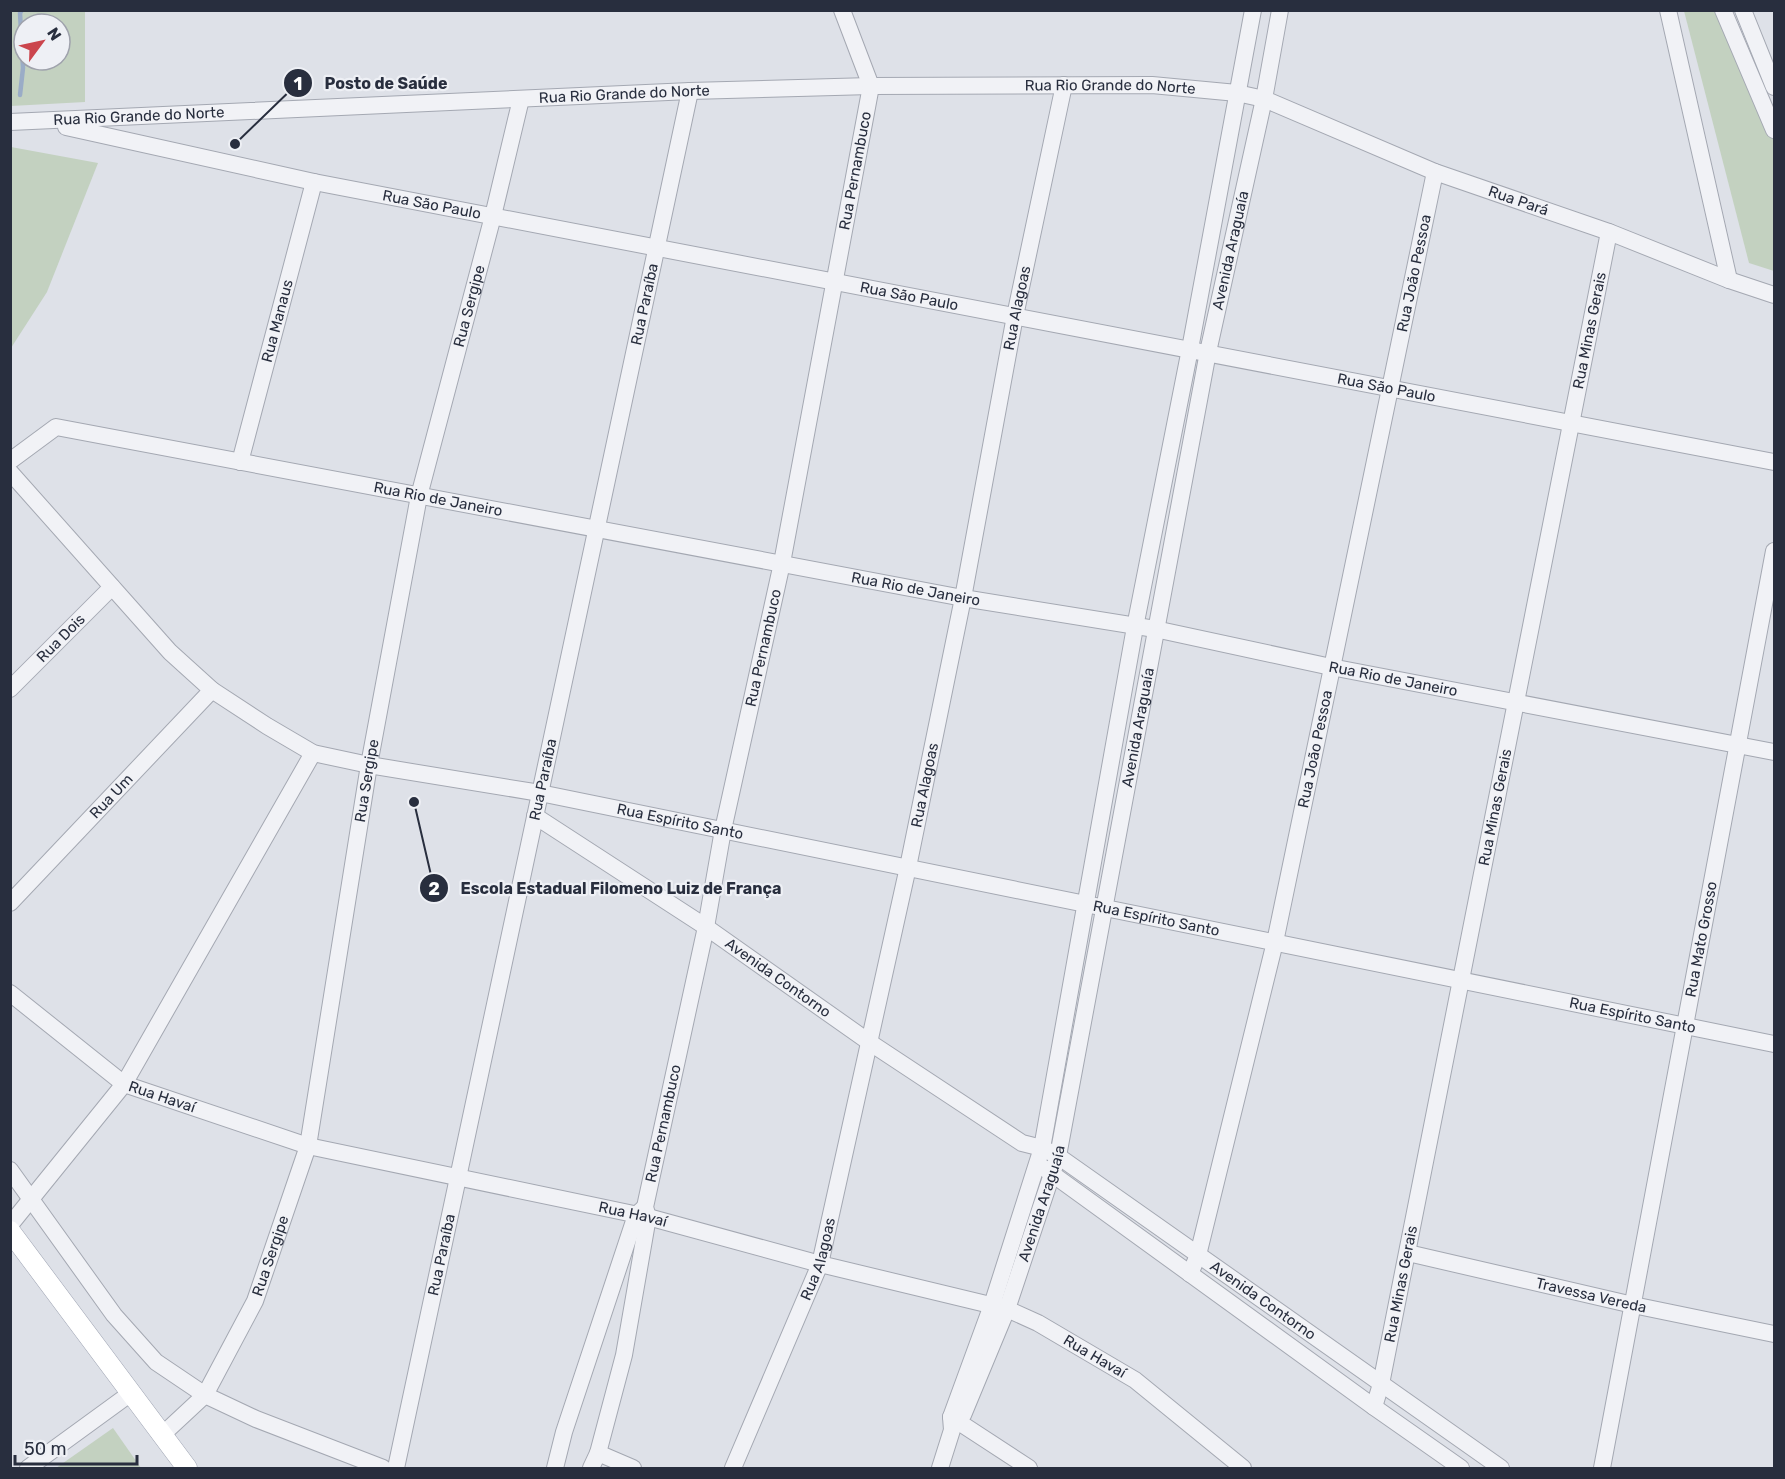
<svg xmlns="http://www.w3.org/2000/svg" width="1785" height="1479" viewBox="0 0 1785 1479" font-family="Rubik,sans-serif">
  <style>
    .green { fill: #c3d1c0; fill-rule: evenodd }
    .lines { fill: none; stroke-linecap: round; stroke-linejoin: round }
    .stream { stroke: #9aacc7; stroke-width: 4.5 }
    .minor-casing { stroke: #a4a8b2; stroke-width: 18 }
    .major-casing { stroke: #9ea4b3; stroke-width: 21 }
    .minor { stroke: #f1f2f6; stroke-width: 16 }
    .major { stroke: #fff; stroke-width: 20 }
    .labels { text-anchor: middle; dominant-baseline: central; stroke-width: 4.5; stroke-linejoin: round; paint-order: stroke }
    .street-label { font-size: 15px; fill: #282e3e; stroke: #eef0f5 }
    .leader { fill: none; stroke: #282e3e; stroke-width: 2 }
    .callout-dot { fill: #282e3e; stroke: #eef0f5; stroke-width: 2 }
    .mark-label { font-size: 18px; text-anchor: middle; font-weight: bold; fill: #fff }
    .callout-label { font-size: 16px; text-anchor: middle; font-weight: bold; fill: #282e3e; stroke: #eef0f5; stroke-width: 4.5; stroke-linejoin: round; paint-order: stroke }
  </style>
  <rect width="100%" height="100%" fill="#dee1e8"/>
  <g class="green">
    <path d="M11,10L85,11V102L11,106ZM24,24H60V60H24Z"/>
    <path d="M1684,11H1718L1774,139V271L1749,263Z"/>
    <path d="M11,147L98,163L47,292L11,348Z"/>
    <path d="M113,1428L141,1468H56Z"/>
  </g>
  <g class="lines">
    <path class="stream" d="M20,95L23,68L20,13L22,10"/>
    <defs>
      <g id="minor">
        <path d="M1668,10L1729,280"/>
        <path d="M1723,10L1774,130"/>
        <path d="M1743,10L1774,87"/>
        <path id="s1" d="M10,122L690,91L871,86L1152,85L1237,93L1264,99L1435,172L1609,232L1729,280L1774,295"/>
        <path id="s2" d="M66,127L314,182L1774,462"/>
        <path id="s3" d="M10,461L56,427L963,598L1155,629L1331,667L1774,752"/>
        <path id="s4" d="M240,462L314,182"/>
        <path id="s5" d="M10,472L170,652L212,690L267,726L313,753L369,765L540,793L1774,1044"/>
        <path id="s6" d="M10,689L112,587"/>
        <path id="s7" d="M535,816L706,927L869,1042L1022,1143L1042,1148L1058,1156L1501,1468"/>
        <path id="s8" d="M10,903L212,690"/>
        <path id="s9" d="M10,993L124,1084L308,1146L648,1217L820,1264L1007,1309L1038,1323L1135,1380L1243,1468"/>
        <path d="M1044,1168L1374,1407L1461,1468"/>
        <path d="M10,1170L114,1315L156,1362L205,1395L256,1419L383,1468"/>
        <path d="M10,1225L124,1084L313,753"/>
        <path id="s10" d="M1408,1253L1633,1305L1774,1334"/>
        <path id="s11" d="M1190,1274L1198,1255L1275,942L1435,172"/>
        <path id="s12" d="M1374,1407L1381,1384L1609,232"/>
        <path id="s13" d="M963,1415L1007,1309L1058,1156L1208,352L1264,99L1280,10"/>
        <path d="M951,1417L1029,1468"/>
        <path id="s14" d="M162,1435L205,1395L255,1301L308,1146L369,765L419,496L493,216L521,99"/>
        <path d="M598,1453L633,1468"/>
        <path d="M28,1468L131,1393"/>
        <path id="s15" d="M396,1468L690,91"/>
        <path d="M555,1468L564,1432L636,1215L644,1208"/>
        <path id="s16" d="M591,1468L598,1453L624,1355L648,1217L645,1207L706,927L723,830L782,563L871,86L842,10"/>
        <path id="s17" d="M733,1468L820,1264L908,867L963,598L1015,316L1064,85"/>
        <path d="M940,1468L952,1430L951,1417L992,1305L1042,1148L1135,627L1190,349L1253,10"/>
        <path id="s18" d="M1602,1468L1774,551"/>
      </g>
      <path id="major" d="M10,1231L187,1468"/>
    </defs>
    <use href="#minor" class="minor-casing"/>
    <use href="#major" class="major-casing"/>
    <use href="#minor" class="minor"/>
    <use href="#major" class="major"/>
  </g>
  <g class="labels">
    <g class="street-label">
      <text stroke="none"><textPath href="#s1" startOffset="1101">Rua Rio Grande do Norte</textPath></text>
      <text stroke="none"><textPath href="#s1" startOffset="615">Rua Rio Grande do Norte</textPath></text>
      <text stroke="none"><textPath href="#s1" startOffset="129">Rua Rio Grande do Norte</textPath></text>
      <text stroke="none"><textPath href="#s16" startOffset="1326">Rua Pernambuco</textPath></text>
      <text stroke="none"><textPath href="#s1" startOffset="1530">Rua Pará</textPath></text>
      <text stroke="none"><textPath href="#s2" startOffset="374">Rua São Paulo</textPath></text>
      <text stroke="none"><textPath href="#s13" startOffset="1198">Avenida Araguaía</textPath></text>
      <text stroke="none"><textPath href="#s11" startOffset="1026">Rua João Pessoa</textPath></text>
      <text stroke="none"><textPath href="#s2" startOffset="860">Rua São Paulo</textPath></text>
      <text stroke="none"><textPath href="#s15" startOffset="1190">Rua Paraíba</textPath></text>
      <text stroke="none"><textPath href="#s14" startOffset="1185">Rua Sergipe</textPath></text>
      <text stroke="none"><textPath href="#s17" startOffset="1198">Rua Alagoas</textPath></text>
      <text stroke="none"><textPath href="#s4" startOffset="146">Rua Manaus</textPath></text>
      <text stroke="none"><textPath href="#s12" startOffset="1098">Rua Minas Gerais</textPath></text>
      <text stroke="none"><textPath href="#s2" startOffset="1346">Rua São Paulo</textPath></text>
      <text stroke="none"><textPath href="#s3" startOffset="446">Rua Rio de Janeiro</textPath></text>
      <text stroke="none"><textPath href="#s3" startOffset="932">Rua Rio de Janeiro</textPath></text>
      <text stroke="none"><textPath href="#s6" startOffset="72">Rua Dois</textPath></text>
      <text stroke="none"><textPath href="#s16" startOffset="840">Rua Pernambuco</textPath></text>
      <text stroke="none"><textPath href="#s3" startOffset="1418">Rua Rio de Janeiro</textPath></text>
      <text stroke="none"><textPath href="#s13" startOffset="712">Avenida Araguaía</textPath></text>
      <text stroke="none"><textPath href="#s11" startOffset="540">Rua João Pessoa</textPath></text>
      <text stroke="none"><textPath href="#s14" startOffset="699">Rua Sergipe</textPath></text>
      <text stroke="none"><textPath href="#s15" startOffset="704">Rua Paraíba</textPath></text>
      <text stroke="none"><textPath href="#s17" startOffset="712">Rua Alagoas</textPath></text>
      <text stroke="none"><textPath href="#s8" startOffset="147">Rua Um</textPath></text>
      <text stroke="none"><textPath href="#s12" startOffset="612">Rua Minas Gerais</textPath></text>
      <text stroke="none"><textPath href="#s5" startOffset="790">Rua Espírito Santo</textPath></text>
      <text stroke="none"><textPath href="#s5" startOffset="1276">Rua Espírito Santo</textPath></text>
      <text stroke="none"><textPath href="#s18" startOffset="538">Rua Mato Grosso</textPath></text>
      <text stroke="none"><textPath href="#s7" startOffset="292">Avenida Contorno</textPath></text>
      <text stroke="none"><textPath href="#s5" startOffset="1762">Rua Espírito Santo</textPath></text>
      <text stroke="none"><textPath href="#s9" startOffset="186">Rua Havaí</textPath></text>
      <text stroke="none"><textPath href="#s16" startOffset="354">Rua Pernambuco</textPath></text>
      <text stroke="none"><textPath href="#s13" startOffset="226">Avenida Araguaía</textPath></text>
      <text stroke="none"><textPath href="#s9" startOffset="672">Rua Havaí</textPath></text>
      <text stroke="none"><textPath href="#s14" startOffset="213">Rua Sergipe</textPath></text>
      <text stroke="none"><textPath href="#s15" startOffset="218">Rua Paraíba</textPath></text>
      <text stroke="none"><textPath href="#s17" startOffset="226">Rua Alagoas</textPath></text>
      <text stroke="none"><textPath href="#s12" startOffset="126">Rua Minas Gerais</textPath></text>
      <text stroke="none"><textPath href="#s10" startOffset="188">Travessa Vereda</textPath></text>
      <text stroke="none"><textPath href="#s7" startOffset="876">Avenida Contorno</textPath></text>
      <text stroke="none"><textPath href="#s9" startOffset="1158">Rua Havaí</textPath></text>
    </g>
  </g>
  <path class="leader" d="M235 144L298 83M414 802L434 888"/>
  <g class="callout-dot">
    <circle cx="235" cy="144" r="6"/>
    <circle cx="414" cy="802" r="6"/>
    <circle cx="298" cy="83" r="15"/>
    <circle cx="434" cy="888" r="15"/>
  </g>
  <g class="mark-label">
    <text x="298" y="90">1</text>
    <text x="434" y="895">2</text>
  </g>
  <g class="callout-label">
    <text x="386" y="89">Posto de Saúde</text>
    <text x="621" y="894">Escola Estadual Filomeno Luiz de França</text>
  </g>
  <rect width="1785" height="1479" fill="none" stroke="#282e3e" stroke-width="24"/>
  <g transform="translate(42 42) rotate(57)"><circle r="28" fill="#eef0f5" stroke="#9fa2ac" stroke-width="1.5"/>
  <path d="M0-4.5L10 22L0 15L-10 22Z" fill="#cb454d"/>
  <text y="-9" font-size="16" font-weight="bold" text-anchor="middle" fill="#282e3e">N</text>
  </g>
  <path d="M15 1455v9h122v-9" fill="none" stroke="#282e3e" stroke-width="3"/>
  <text x="24" y="1455" font-size="18" fill="#282e3e" stroke="#eef0f5" stroke-width="4.5" paint-order="stroke">50 m</text>
</svg>
